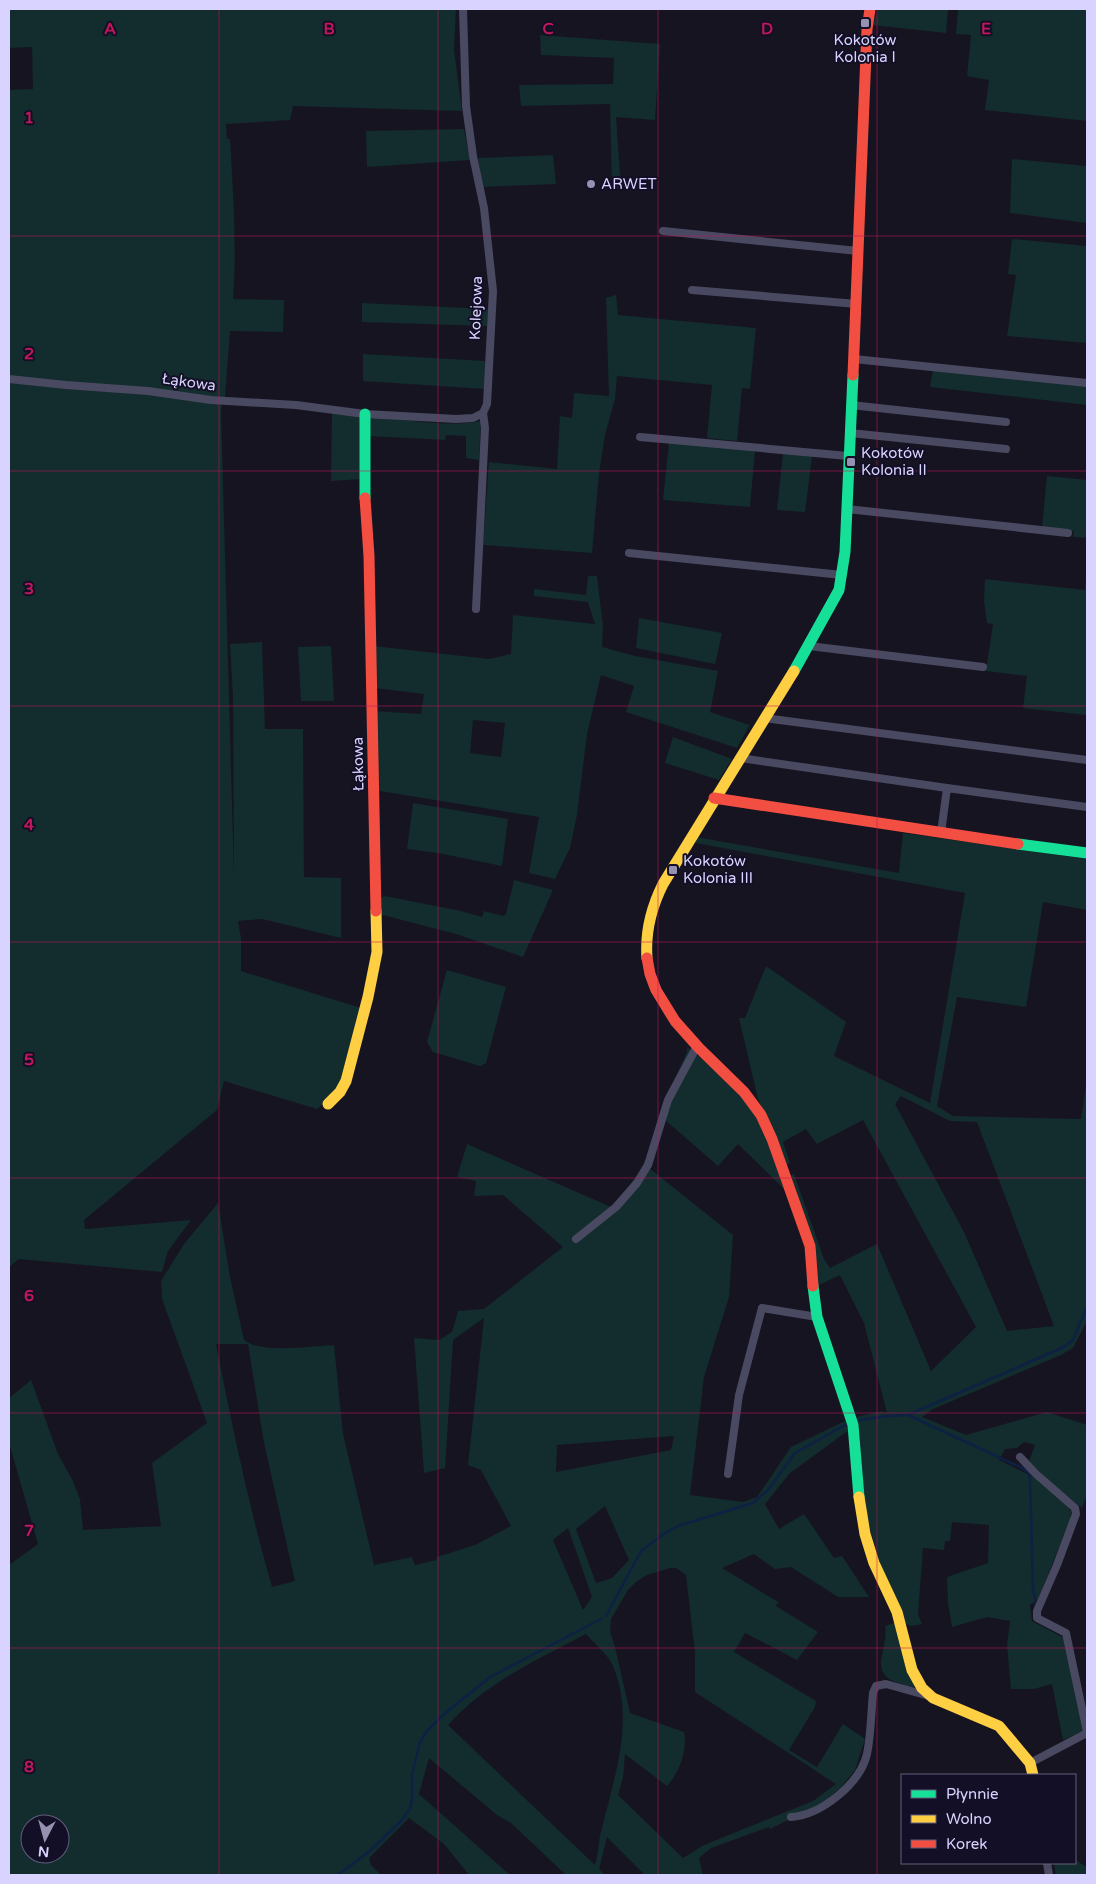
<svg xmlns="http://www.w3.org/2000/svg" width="1096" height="1884" viewBox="0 0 1096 1884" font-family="'Varela Round',sans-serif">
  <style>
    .green { fill: #132c2d; fill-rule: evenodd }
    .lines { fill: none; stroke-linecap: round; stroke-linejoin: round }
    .stream { stroke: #0d2144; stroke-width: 2.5 }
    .street { stroke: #4a4962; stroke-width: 8 }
    .fast { stroke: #16e098; stroke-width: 11 }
    .slow { stroke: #ffcf43; stroke-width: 11 }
    .jam { stroke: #f24e42; stroke-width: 11 }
    .grid { fill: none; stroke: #c2185b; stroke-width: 1; stroke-opacity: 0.55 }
    .poi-dot { fill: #9591b1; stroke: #130f26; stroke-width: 2 }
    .labels { text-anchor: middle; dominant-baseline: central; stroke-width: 4; stroke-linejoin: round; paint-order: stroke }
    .poi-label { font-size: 15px; fill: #d9d4ff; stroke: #130f26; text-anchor: start }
    .street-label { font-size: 15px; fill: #d9d4ff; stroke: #130f26 }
    .grid-label { font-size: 16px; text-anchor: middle; font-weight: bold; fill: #c2185b; stroke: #130f26; stroke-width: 4; stroke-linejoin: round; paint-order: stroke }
  </style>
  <rect width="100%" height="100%" fill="#161421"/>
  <g class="green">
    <path d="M9,9H456L454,49L462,111L293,106L290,120L226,124L227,139H230C233,192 237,245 233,299L284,300L283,332L230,331L225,397H223L221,411L234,876L233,697L230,644L262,642L265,729H303L304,877L341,878V938L262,919L238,921L241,938V971L361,1008L341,1082L334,1095L317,1109L224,1081L217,1110L84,1220L85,1229L191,1220L168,1251L162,1272L19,1259L9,1267V90L33,89L32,47L9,48Z"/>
    <path d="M879,9H948L946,33L872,25Z"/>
    <path d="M958,9L1087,10V121L985,110L989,80L967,76L971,35L956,34Z"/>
    <path d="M540,35L660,44L655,120L616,117L621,189L612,188L610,104L521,106L519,85L613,84L614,58L541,55Z"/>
    <path d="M464,129L470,160L367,167L366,131Z"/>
    <path d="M553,155L556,184L482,187L478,158Z"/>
    <path d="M1012,159L1087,166V223L1010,213Z"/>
    <path d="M1012,239L1087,246V343L1007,336L1016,275L1008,274Z"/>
    <path d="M616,295L618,315L756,328L750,389L742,388L737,441L707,438L712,385L617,376L615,399L605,435L599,473L592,553L483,545L489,462L557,469L560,416L572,418L574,393L609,396L606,298Z"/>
    <path d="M362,303L489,309L487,326L362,322Z"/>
    <path d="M363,354L485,361V389L363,381Z"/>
    <path d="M933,370L1087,385V405L930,387Z"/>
    <path d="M332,414L357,415L361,419V479L331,481Z"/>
    <path d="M373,417C406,419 448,428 481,421L479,460L466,458V436L446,435L445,440L369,436L368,421Z"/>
    <path d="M669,443L755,451L750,507L663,500Z"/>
    <path d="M783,453L812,456L805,512L777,510Z"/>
    <path d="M1047,476L1087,480V538L1073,537L1074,531L1042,527Z"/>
    <path d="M1087,568V715L1023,708L1027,676L986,671L993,624L987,623L984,601L985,579L1085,590Z"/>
    <path d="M588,576H597L603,626L602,647L635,656L718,671L710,712L750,725L737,748L626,712L634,686L601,675L587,734L577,815L570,848L555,879L529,873L539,817L380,791L376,788L373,711L421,714L424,694L374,688L373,646L489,659L511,654L513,615L595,624L588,602L534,596V589L586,595ZM473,720L505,723L501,757L470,753Z"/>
    <path d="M639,618L722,633L715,664L636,648Z"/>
    <path d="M331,646L334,701H301L298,647Z"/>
    <path d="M673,737L732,759L719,780L665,763Z"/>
    <path d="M413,803L508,819L502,866L438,853L407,849Z"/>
    <path d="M903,833L1087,859V910L1043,902L1026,1007L957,997L937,1106L953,1116L1081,1119L1087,1078V1321L1073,1348L1061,1355L933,1409L922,1417L966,1435L1047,1412L1087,1425V1495L1082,1508L1050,1482L1029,1461L1035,1445L1024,1442L1017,1448L1005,1449L999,1460L1032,1476L1066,1504L1071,1511L1070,1521L1038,1599L1030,1605L1032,1621L1064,1638L1083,1731L1063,1740L1052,1684L1034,1689H1011L1007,1646L1010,1621L987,1617L952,1627L948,1603L947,1577L988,1563L989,1525L952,1522L950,1541H945L944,1550L923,1548L918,1614L922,1624L911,1626L906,1624L885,1579L865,1512L859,1425L856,1417L882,1411L887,1413L864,1323L840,1275L817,1286L789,1176L794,1174L824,1259L830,1268L877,1244L931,1371L976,1327L863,1120L817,1144L806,1129L783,1142L790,1163L785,1166L774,1136L758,1099L739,1018H745L766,966L846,1022L834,1056L930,1103L965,893L696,843V837L899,873ZM901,1096L950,1121L977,1122L1054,1326L1007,1331L964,1232L895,1104Z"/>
    <path d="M514,880L553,890L523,957L456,934L379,914L378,899L385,896L461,911L482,917L484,911L503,916L506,914Z"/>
    <path d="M447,970L506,987L486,1063L480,1066L433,1052L427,1042Z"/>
    <path d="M687,1047C712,1067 748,1094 761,1124C770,1145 776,1168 784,1189L738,1144L718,1166L664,1119L649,1168L733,1235L729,1297L704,1377L690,1495L743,1502L757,1497L791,1447L845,1421L849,1430L790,1473L765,1504L779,1529L804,1514L834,1558L842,1556L869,1597H838L791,1567L775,1569L754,1554L722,1568L778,1602L776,1606L818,1632L797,1660L745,1633L734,1652L816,1701L815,1707L789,1750L817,1767L843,1724L865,1739L855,1770L842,1786L823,1804L795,1815L788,1820L770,1829L769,1827L711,1848L699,1858L703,1875H645L607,1837L599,1869L605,1875H566L511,1823L497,1815L429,1758L419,1794L510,1875H469L444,1844L409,1818L369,1858L371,1865L381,1875H9V1565L38,1544L9,1443V1398L31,1380L58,1454L73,1481L80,1499L83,1530L161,1526L152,1463L207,1423L162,1299L161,1281L184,1244L218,1203L230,1277L244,1340C260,1354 313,1346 334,1345L343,1434L374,1565L412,1557L415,1565L437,1560V1557L475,1545L511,1526L481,1470L468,1465L484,1318L453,1340L445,1468L424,1473L414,1338L439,1340L452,1332L458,1311L484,1309L563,1247L503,1195L474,1196L476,1181L457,1177L467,1144L611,1207L624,1193L639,1172L648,1155L661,1109L687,1052ZM216,1344H248L264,1443L295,1581L272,1587C249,1507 232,1426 216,1344ZM674,1436L671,1450L556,1472L557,1445ZM605,1506L629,1560L612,1578L596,1583L576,1529ZM568,1528L592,1597L583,1610L553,1540ZM670,1568H676L686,1575L695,1653V1692L836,1784L813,1801L704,1845L683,1858L618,1795L623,1778L625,1754L667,1786C679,1773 688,1750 684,1732L630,1713L615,1647L610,1631L611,1619L628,1590L636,1582L647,1575ZM586,1634C594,1643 609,1656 613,1666C635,1719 615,1775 602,1828C598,1840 599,1854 595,1865L448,1725C487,1682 535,1661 586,1634ZM30,1824H60V1854H30Z"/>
    <path d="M897,1622L915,1686L913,1688C908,1687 903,1685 898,1683C867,1672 889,1650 885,1626Z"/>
    <path d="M1075,1860L1087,1867V1875H1056L1054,1863H1075Z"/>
  </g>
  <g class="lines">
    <g class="stream">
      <path d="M908,1415L1022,1468L1029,1473L1030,1480L1033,1588L1036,1607"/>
      <path d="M859,1420L887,1416L908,1415L1064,1347L1073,1340L1087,1307"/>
      <path d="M606,1616L641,1551L665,1533L678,1526L753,1503L768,1490L795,1453L847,1424"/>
      <path d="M338,1875L371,1850L401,1821L410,1809L412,1799V1775L420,1742L427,1731L444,1714L490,1677L601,1619"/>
    </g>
    <g class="street">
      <path d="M463,9L466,106L473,156L484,208L493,291L487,404L483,413L485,428L476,609"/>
      <path d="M663,231L858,251"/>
      <path d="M692,290L857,304"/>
      <path d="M854,359L1087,383"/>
      <path d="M9,379L66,385L148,391L211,400L296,405L365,414L456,419L473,418L483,413"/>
      <path d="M851,405L1006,422"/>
      <path d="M850,433L1006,449"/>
      <path d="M640,437L848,456"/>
      <path d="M847,509L1068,533"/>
      <path d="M629,553L842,575"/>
      <path d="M809,646L983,667"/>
      <path d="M764,718L1087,760"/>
      <path d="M740,758L947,788"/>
      <path d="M941,833L947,788L1087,807"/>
      <path d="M576,1239L616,1207L637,1183L648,1165L668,1100L697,1046"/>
      <path d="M1020,1457L1036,1474L1075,1508L1076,1514L1057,1565L1037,1611V1618L1066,1633L1087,1732"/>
      <path d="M728,1474L739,1395L762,1308L817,1317"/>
      <path d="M1030,1763L1087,1733"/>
      <path d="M791,1817C821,1815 860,1784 867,1754C871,1735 871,1713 873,1693L876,1686L886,1684L929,1696"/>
      <path d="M1047,1863L1049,1875"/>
    </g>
    <g class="fast">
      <path d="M365,414V498"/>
      <path d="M794,671L839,590L845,552L853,375"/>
      <path d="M1018,844L1087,853"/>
      <path d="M813,1286L817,1317L853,1425L859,1497"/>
    </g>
    <g class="slow">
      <path d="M647,958C645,931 651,908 663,884L794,671"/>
      <path d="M328,1104L340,1092L346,1081L368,997L377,952L376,911"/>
      <path d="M859,1497L865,1534L874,1563L897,1612L912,1670L922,1688L933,1698L999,1726L1030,1763L1033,1775"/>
    </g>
    <g class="jam">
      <path d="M853,375L867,29L870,9"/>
      <path d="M365,498L369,556L376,911"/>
      <path d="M714,798L1018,844"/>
      <path d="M647,958L650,974L656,990L675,1021L699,1048L744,1092L761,1115L772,1139L810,1246L813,1286"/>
    </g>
  </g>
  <path class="grid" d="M219,9V1875M438,9V1875M658,9V1875M877,9V1875M9,236H1087M9,471H1087M9,706H1087M9,942H1087M9,1178H1087M9,1413H1087M9,1648H1087"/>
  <g class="poi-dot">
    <rect x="860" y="18" width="10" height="10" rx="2.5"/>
    <circle cx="591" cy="184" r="5"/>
    <rect x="846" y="457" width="10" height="10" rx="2.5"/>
    <rect x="668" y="865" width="10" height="10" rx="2.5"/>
  </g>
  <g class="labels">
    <g class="poi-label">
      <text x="865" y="40" text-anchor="middle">Kokotów<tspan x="865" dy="17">Kolonia I</tspan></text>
      <text x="601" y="184">ARWET</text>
      <text x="861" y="453">Kokotów<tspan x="861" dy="17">Kolonia II</tspan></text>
      <text x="683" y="861">Kokotów<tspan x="683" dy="17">Kolonia III</tspan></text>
    </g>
    <g class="street-label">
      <text transform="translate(476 308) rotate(-88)">Kolejowa</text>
      <text transform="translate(189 382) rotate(8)">Łąkowa</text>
      <text transform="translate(358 764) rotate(-91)">Łąkowa</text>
    </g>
  </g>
  <g class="grid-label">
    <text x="110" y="34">A</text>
    <text x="329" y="34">B</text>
    <text x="548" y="34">C</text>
    <text x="767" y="34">D</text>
    <text x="986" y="34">E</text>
    <text x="29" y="123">1</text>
    <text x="29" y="359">2</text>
    <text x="29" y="594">3</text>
    <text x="29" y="830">4</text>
    <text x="29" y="1065">5</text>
    <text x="29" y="1301">6</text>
    <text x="29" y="1536">7</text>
    <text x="29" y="1772">8</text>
  </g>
  <rect width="1096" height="1884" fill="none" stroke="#d9d4ff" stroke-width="20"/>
  <rect x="901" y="1774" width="175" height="90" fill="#130f26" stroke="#625e7d"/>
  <rect x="911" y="1790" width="25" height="8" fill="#16e098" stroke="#625e7d"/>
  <text x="946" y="1799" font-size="15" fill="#d9d4ff">Płynnie</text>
  <rect x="911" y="1815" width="25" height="8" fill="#ffcf43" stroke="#625e7d"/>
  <text x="946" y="1824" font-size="15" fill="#d9d4ff">Wolno</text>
  <rect x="911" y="1840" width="25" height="8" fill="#f24e42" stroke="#625e7d"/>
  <text x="946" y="1849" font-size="15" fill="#d9d4ff">Korek</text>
  <g transform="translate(45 1839) rotate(186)"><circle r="24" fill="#130f26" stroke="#625e7d"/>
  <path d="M0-4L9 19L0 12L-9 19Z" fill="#9591b1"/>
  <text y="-8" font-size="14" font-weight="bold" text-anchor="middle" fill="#d9d4ff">N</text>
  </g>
</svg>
